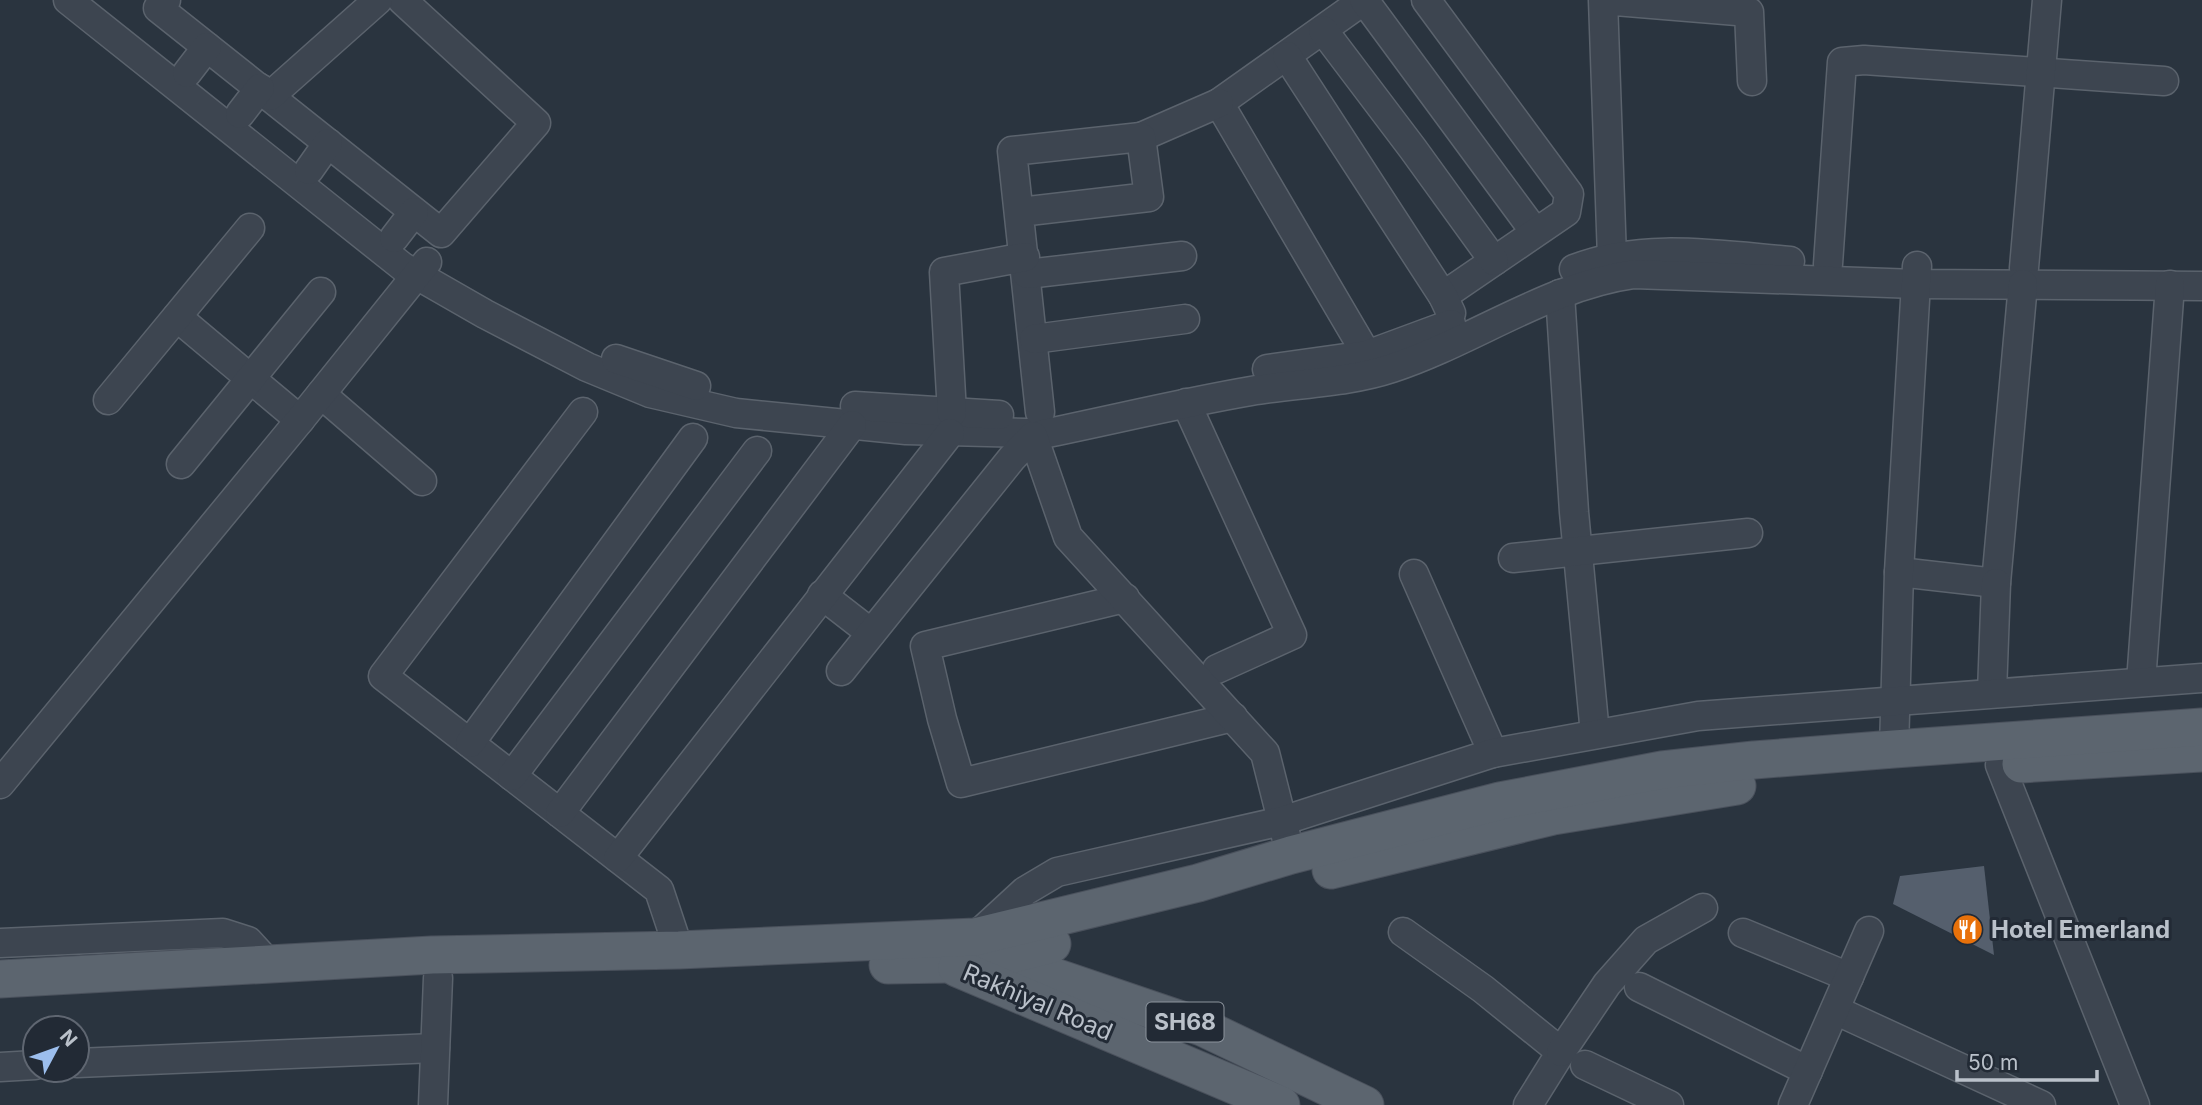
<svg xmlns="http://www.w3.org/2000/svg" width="2202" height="1105" viewBox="0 0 2202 1105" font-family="Inter,sans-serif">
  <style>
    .building { fill: #555f6d }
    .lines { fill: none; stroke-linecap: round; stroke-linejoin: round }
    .minor-casing { stroke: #5b636d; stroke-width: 31 }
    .major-casing { stroke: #4a515c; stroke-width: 39 }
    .minor { stroke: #3d4550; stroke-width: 28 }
    .major { stroke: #5c656f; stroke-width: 37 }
    .labels { text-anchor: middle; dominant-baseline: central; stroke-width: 6; stroke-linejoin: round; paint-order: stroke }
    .shield { fill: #222a35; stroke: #8c949d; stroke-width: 2 }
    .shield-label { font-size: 23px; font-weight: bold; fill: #bac1ca }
    .poi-label { font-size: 24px; font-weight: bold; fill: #bac1ca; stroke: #222a35; text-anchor: start }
    .street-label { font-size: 24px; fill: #bac1ca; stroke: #222a35 }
  </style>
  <rect width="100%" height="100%" fill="#2a343f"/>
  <path class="building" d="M1984,866L1994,955L1893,904L1900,876Z"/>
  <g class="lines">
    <defs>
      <g id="minor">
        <path d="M68,0L403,267L485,314L587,367L650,393L736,413L906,430L1027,433"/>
        <path d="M166,0L158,8L441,233L536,123L402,0"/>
        <path d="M1364,0L1219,103L1367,355"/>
        <path d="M1364,0L1535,232"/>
        <path d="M1426,0L1569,194L1566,212L1443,296"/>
        <path d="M1323,30L1413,149L1494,261"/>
        <path d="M1287,56L1443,296L1451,313"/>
        <path d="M187,73L207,47"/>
        <path d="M270,96L378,0"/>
        <path d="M240,114L260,88"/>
        <path d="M1141,137L1219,103"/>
        <path d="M309,170L328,143"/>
        <path d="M1020,212L1149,197L1141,137L1012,151L1040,412"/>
        <path d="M394,238L414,212"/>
        <path d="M1612,258L1603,0L1749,12L1752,81"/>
        <path d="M1828,264L1842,62L1864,60L2164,81"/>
        <path d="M2024,268L2047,0"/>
        <path d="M1574,269C1642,242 1719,255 1790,261"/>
        <path d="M1027,274L1182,256"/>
        <path d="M1560,294L1574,512L1595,734"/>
        <path d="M177,317L300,420"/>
        <path d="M1034,339L1185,319"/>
        <path d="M616,359L696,386"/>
        <path d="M1267,369L1367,355L1451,324"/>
        <path d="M321,394L422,481"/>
        <path d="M108,400L250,228"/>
        <path d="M1186,403L1292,635L1217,669"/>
        <path d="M855,406L999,415"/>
        <path d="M583,412L383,676L659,890L679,950"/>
        <path d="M952,413L944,272L1025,257"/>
        <path d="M1043,434C1112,420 1181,403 1251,391C1297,383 1347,383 1392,368C1474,341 1548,286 1634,274L1916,284L2202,286"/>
        <path d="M181,464L321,292"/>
        <path d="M1513,558L1748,533"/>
        <path d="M1899,572L1996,583L2023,284"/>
        <path d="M1414,574L1493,753"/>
        <path d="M822,595L871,633"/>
        <path d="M1125,598L925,646L942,719L961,783L1233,717"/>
        <path d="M841,671L1012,458L1033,436L1068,537L1265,753L1287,840"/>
        <path d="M2141,682L2170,285"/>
        <path d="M1992,693L1996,583"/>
        <path d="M470,743L693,438"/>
        <path d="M1894,749L1899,572L1917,266"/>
        <path d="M2000,765L2135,1105"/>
        <path d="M512,776L757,451"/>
        <path d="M0,784L300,420L427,262"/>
        <path d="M560,813L852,425"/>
        <path d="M618,858L950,433"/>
        <path d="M1403,932L1483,989L1561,1052L1528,1105"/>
        <path d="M1743,933L1849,977"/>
        <path d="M975,937L1025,891L1057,872L1282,821L1493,753L1698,716L2202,678"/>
        <path d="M0,943L223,933L248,941L269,964"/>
        <path d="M1639,987L1808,1071"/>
        <path d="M1835,1010L2041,1105"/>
        <path d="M1561,1052L1607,984L1646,940L1703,908"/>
        <path d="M77,1063L435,1048"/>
        <path d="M1585,1065L1669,1105"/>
        <path d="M0,1067L35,1065"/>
        <path d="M433,1105L438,978"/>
        <path d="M1793,1105L1869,931"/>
      </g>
      <g id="major">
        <path d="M2021,764L2202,753"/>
        <path d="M1331,870L1553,816L1737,786"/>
        <path d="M996,957L1202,1027L1365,1105"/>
        <path d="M888,965L948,964L998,958L1052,944"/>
        <path d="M957,968L1281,1105"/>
        <path d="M0,979L432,955L679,950L975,937L1198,883L1291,855L1500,801L1662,770L1754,760L1894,749L2202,727"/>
      </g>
    </defs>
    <use href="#minor" class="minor-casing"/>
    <use href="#major" class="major-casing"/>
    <use href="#minor" class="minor"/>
    <use href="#major" class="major"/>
  </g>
  <defs>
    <symbol id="restaurant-disc" viewBox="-11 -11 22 22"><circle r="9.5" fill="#e8710a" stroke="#222a35"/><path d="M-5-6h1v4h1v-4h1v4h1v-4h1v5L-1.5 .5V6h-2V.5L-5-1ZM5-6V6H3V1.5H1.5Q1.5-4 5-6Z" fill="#fff"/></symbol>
  </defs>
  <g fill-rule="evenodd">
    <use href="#restaurant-disc" x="1950" y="912" width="35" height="35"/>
  </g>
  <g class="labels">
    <rect class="shield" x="1146.5" y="1002.5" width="77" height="39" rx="5"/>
    <g class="shield-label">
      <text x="1185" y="1022">SH68</text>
    </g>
    <g class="poi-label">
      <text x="1991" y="929">Hotel Emerland</text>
    </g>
    <g class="street-label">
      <text transform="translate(1038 1002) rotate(23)">Rakhiyal Road</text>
    </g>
  </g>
  <g transform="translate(56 1049) rotate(49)"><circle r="33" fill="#222a35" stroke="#5f6671" stroke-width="2"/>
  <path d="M0-5L12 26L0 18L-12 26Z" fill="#9cbeed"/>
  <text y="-10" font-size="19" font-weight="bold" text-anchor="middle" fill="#bac1ca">N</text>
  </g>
  <path d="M1957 1070v10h140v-10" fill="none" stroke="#bac1ca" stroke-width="3.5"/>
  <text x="1968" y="1070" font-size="21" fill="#bac1ca" stroke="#222a35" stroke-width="5" paint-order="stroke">50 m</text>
</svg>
